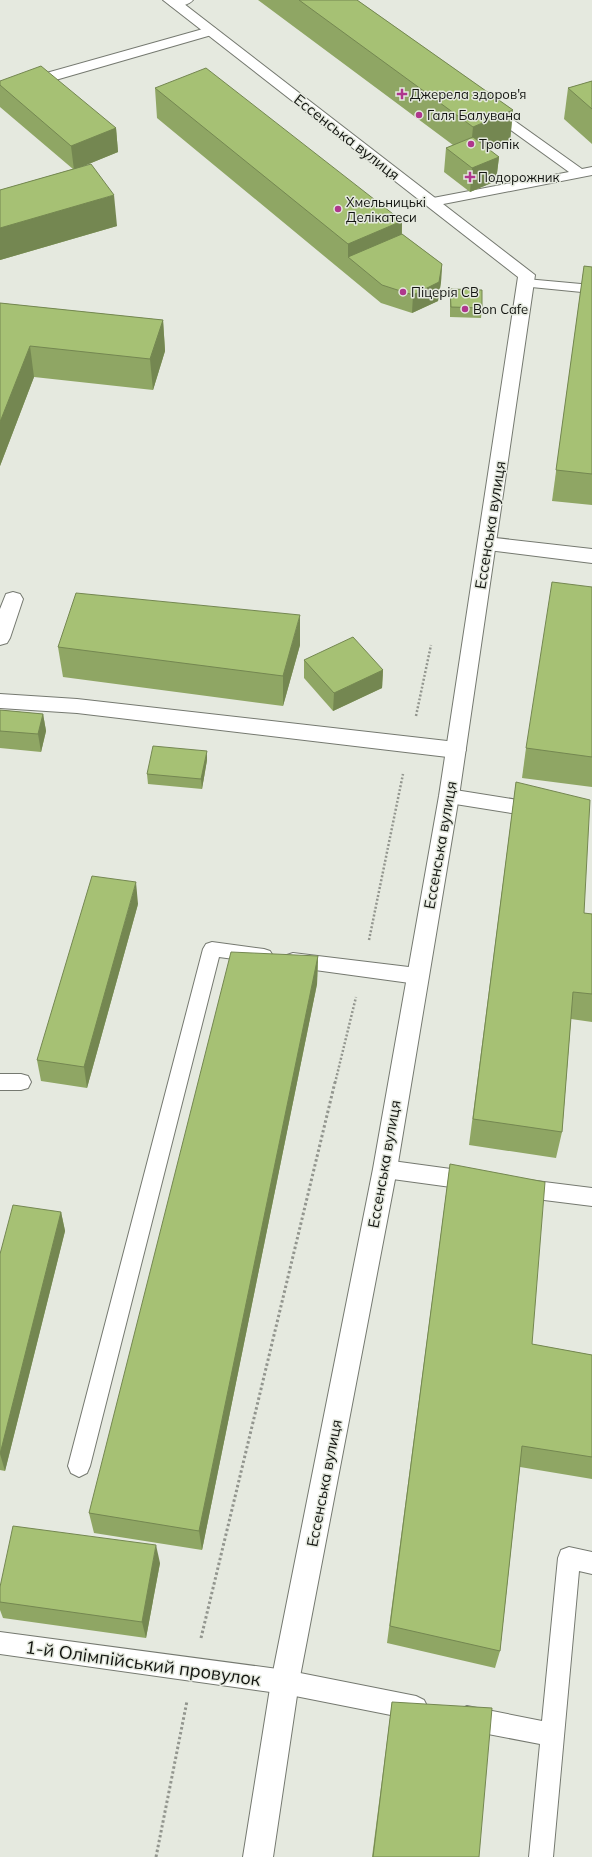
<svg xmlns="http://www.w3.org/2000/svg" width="592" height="1857" viewBox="0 0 592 1857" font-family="Mulish,sans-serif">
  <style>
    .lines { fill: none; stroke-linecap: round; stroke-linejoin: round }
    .service-casing { stroke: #757970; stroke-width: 2 }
    .minor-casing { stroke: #757970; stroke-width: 2 }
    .tertiary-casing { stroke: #757970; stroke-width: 2 }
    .path-far1 { stroke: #92958e; stroke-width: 2.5; stroke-dasharray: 2 2; stroke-linecap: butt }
    .path { stroke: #92958e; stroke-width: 3; stroke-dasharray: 2.5 2.5; stroke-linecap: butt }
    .service { fill: #fff; fill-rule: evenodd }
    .minor { fill: #fff; fill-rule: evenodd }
    .tertiary { fill: #fff; fill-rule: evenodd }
    .wall { fill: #8fa664 }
    .shaded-wall { fill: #748751 }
    .building { fill: #a6c174; stroke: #748751 }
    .poi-dot { fill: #af378d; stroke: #e5e9df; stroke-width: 1.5 }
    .labels { text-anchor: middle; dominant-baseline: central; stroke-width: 3; stroke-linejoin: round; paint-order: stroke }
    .far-poi-label { font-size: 13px; fill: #121410; stroke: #e5e9df; text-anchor: start }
    .street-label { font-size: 15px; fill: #121410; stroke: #e5e9df }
    .near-street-label { font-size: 18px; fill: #121410; stroke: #e5e9df }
  </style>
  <rect width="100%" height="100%" fill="#e5e9df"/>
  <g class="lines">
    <defs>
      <g id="service">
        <path d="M175,0H193C189,5 177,8 171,6L169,4Z"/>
        <path d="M491,106L495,107L582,169L592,167V175L433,206L428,205L426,202L428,199L433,198L569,172L487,113L485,110Z"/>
        <path d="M526,279L592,285V293L521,286L519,283L521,280Z"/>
        <path d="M449,789L537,803L543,805L546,810L543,815L537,817L449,803L443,801L440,796L443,791Z"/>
        <path d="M212,942L264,949L270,951L273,956L270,961L264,963L219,957L90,1466L87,1473L79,1477L71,1473L68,1466L203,949L206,944Z"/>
        <path d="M293,953L417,968L423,971L426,976L423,981L417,984L293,967L287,965L284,960L287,955Z"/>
        <path d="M0,1074H21L28,1076L31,1082L28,1088L21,1090H0Z"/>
        <path d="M385,1160L473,1172L480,1175L483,1181L480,1187L473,1190L385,1178L378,1175L375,1169L378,1163Z"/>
        <path d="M520,1179L592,1188V1206L520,1197L513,1194L510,1188L513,1182Z"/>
        <path d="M569,1547L592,1552V1574L579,1571L553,1857H529L540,1744L467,1730L459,1726L455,1718L459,1710L467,1706L542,1721L558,1558L561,1550Z"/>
        <path d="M0,1632L285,1670L416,1696L424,1700L428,1708L424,1716L416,1720L285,1694L0,1654Z"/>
      </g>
      <g id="minor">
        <path d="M210,27L215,28L217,31L215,34L0,96V86Z"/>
        <path d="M487,537L592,549V563L480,549L478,544L480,539Z"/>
        <path d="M13,592L20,594L23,599L10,638L7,643L0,645V609L6,594Z"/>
        <path d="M0,694L77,699L456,742L463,745L466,750L463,755L456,758L77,713L0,708Z"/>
      </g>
      <path id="tertiary" d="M163,0H179L535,275L459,796L397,1169L299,1682L273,1857H243L271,1682L373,1169L439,796L518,277Z"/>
    </defs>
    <use href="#service" class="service-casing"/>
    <use href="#minor" class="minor-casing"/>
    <use href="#tertiary" class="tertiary-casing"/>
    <g class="path-far1">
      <path d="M416,716L431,645"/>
      <path d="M369,940L403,774"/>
      <path d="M335,1083L356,997"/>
    </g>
    <g class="path">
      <path d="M201,1638L335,1082"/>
      <path d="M156,1857L187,1701"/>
    </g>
    <use href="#service" class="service"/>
    <use href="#minor" class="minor"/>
    <use href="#tertiary" class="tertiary"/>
  </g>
  <g class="wall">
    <path d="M258,0H357L513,110L510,141L489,150L499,157L496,181L470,192L444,172L446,148L453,145Z"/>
    <path d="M0,81L116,128L118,152L81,167L117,226L0,260V190L73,169L0,107Z"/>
    <path d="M592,81V144L564,119L568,88Z"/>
    <path d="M155,88L402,221V234L442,264L441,282L438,301L412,313L381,303L157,118Z"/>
    <path d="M584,266L592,267V505L552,501Z"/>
    <path d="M450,289L482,308L481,318L450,317Z"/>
    <path d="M0,303L163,320L165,351L153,390L34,377L0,466Z"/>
    <path d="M592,587V787L522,778L526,748Z"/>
    <path d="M300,645L283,706L63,677L58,647Z"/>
    <path d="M304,660L383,670L382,688L333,711L304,678Z"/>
    <path d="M0,710L43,714L46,731L41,752L0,748Z"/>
    <path d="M207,760L202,789L148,784L147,774Z"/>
    <path d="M516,782L584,913L592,914V1022L571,1019L562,1132L556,1158L469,1145Z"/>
    <path d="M138,904L87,1088L41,1081L37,1060Z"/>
    <path d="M318,956L317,984L202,1550L94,1533L89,1513Z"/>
    <path d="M450,1164L532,1344L592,1355V1479L520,1467L500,1651L495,1668L387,1643Z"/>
    <path d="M61,1212L65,1231L5,1471L0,1470V1254Z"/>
    <path d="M160,1563L146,1638L3,1618L0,1610V1602Z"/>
    <path d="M392,1702L479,1857H372Z"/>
  </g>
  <g class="shaded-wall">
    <path d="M513,110L510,141L470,158L473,127Z"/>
    <path d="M116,128L118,152L74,170L71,146Z"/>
    <path d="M499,157L496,181L470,192L472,168Z"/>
    <path d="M114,195L117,226L0,260V228Z"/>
    <path d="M402,221L401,252L348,257V244Z"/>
    <path d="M442,264L441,282L438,301L412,313L413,295Z"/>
    <path d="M163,320L165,351L153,390L150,359Z"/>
    <path d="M30,346L34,377L0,466V422Z"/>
    <path d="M300,615V645L283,706V676Z"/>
    <path d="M383,670L382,688L333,711L334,693Z"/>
    <path d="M43,714L46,731L41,752L38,734Z"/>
    <path d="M207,751V760L202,789L201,779Z"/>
    <path d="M136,882L138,904L87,1088L84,1067Z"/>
    <path d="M318,956L317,984L202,1550L199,1531Z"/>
    <path d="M61,1212L65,1231L5,1471L0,1454Z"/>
    <path d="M156,1545L160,1563L146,1638L142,1622Z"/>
  </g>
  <g class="building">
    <path d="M299,0H357L513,110L473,127Z"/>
    <path d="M41,66L116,128L71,146L0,85V81Z"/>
    <path d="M206,68L402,221L348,244L155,88Z"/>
    <path d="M592,81V109L568,88Z"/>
    <path d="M473,137L499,157L472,168L446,148Z"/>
    <path d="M91,164L114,195L0,228V190Z"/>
    <path d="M402,234L442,264L439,282L413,295L382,285L348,257Z"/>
    <path d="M584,266L592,267V474L556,470Z"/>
    <path d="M450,289L482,290V308L451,307Z"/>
    <path d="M0,303L163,320L150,359L30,346L0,422Z"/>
    <path d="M552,582L592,587V757L526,748Z"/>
    <path d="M76,593L300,615L283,676L58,647Z"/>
    <path d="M353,637L383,670L334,693L304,660Z"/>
    <path d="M0,710L43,714L38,734L0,731Z"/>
    <path d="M153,746L207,751L201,779L147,774Z"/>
    <path d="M516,782L590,800L584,913L592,914V994L573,992L562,1132L473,1119Z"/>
    <path d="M92,876L136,882L84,1067L37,1060Z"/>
    <path d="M231,952L318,956L199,1531L89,1513Z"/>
    <path d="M450,1164L545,1182L532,1344L592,1355V1457L522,1446L500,1651L390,1626Z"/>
    <path d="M13,1205L61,1212L0,1454V1254Z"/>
    <path d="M13,1526L156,1545L142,1622L0,1602V1587Z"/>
    <path d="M392,1702L492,1708L479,1857H373Z"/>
  </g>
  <g class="poi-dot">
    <path d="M400 88h4v4h4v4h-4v4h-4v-4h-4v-4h4z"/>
    <circle cx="419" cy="115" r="4"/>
    <circle cx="471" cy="144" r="4"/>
    <path d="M468 171h4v4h4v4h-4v4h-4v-4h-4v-4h4z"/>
    <circle cx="338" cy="209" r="4"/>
    <circle cx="403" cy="292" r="4"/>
    <circle cx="465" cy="309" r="4"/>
  </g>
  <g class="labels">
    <g class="far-poi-label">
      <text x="410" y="94">Джерела здоров'я</text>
      <text x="427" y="115">Галя Балувана</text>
      <text x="479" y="144">Тропік</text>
      <text x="478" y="177">Подорожник</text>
      <text x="346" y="202">Хмельницькі<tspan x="346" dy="15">Делікатеси</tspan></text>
      <text x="411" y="292">Піцерія СВ</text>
      <text x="473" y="309">Bon Cafe</text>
    </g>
    <g class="street-label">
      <text transform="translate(347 137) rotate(38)">Ессенська вулиця</text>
      <text transform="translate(490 525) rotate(-81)">Ессенська вулиця</text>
      <text transform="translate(440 845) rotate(-80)">Ессенська вулиця</text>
      <text transform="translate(384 1164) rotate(-80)">Ессенська вулиця</text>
      <text transform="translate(324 1483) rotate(-79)">Ессенська вулиця</text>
    </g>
    <g class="near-street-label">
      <text transform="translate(143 1663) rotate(8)">1-й Олімпійський провулок</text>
    </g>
  </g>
</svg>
